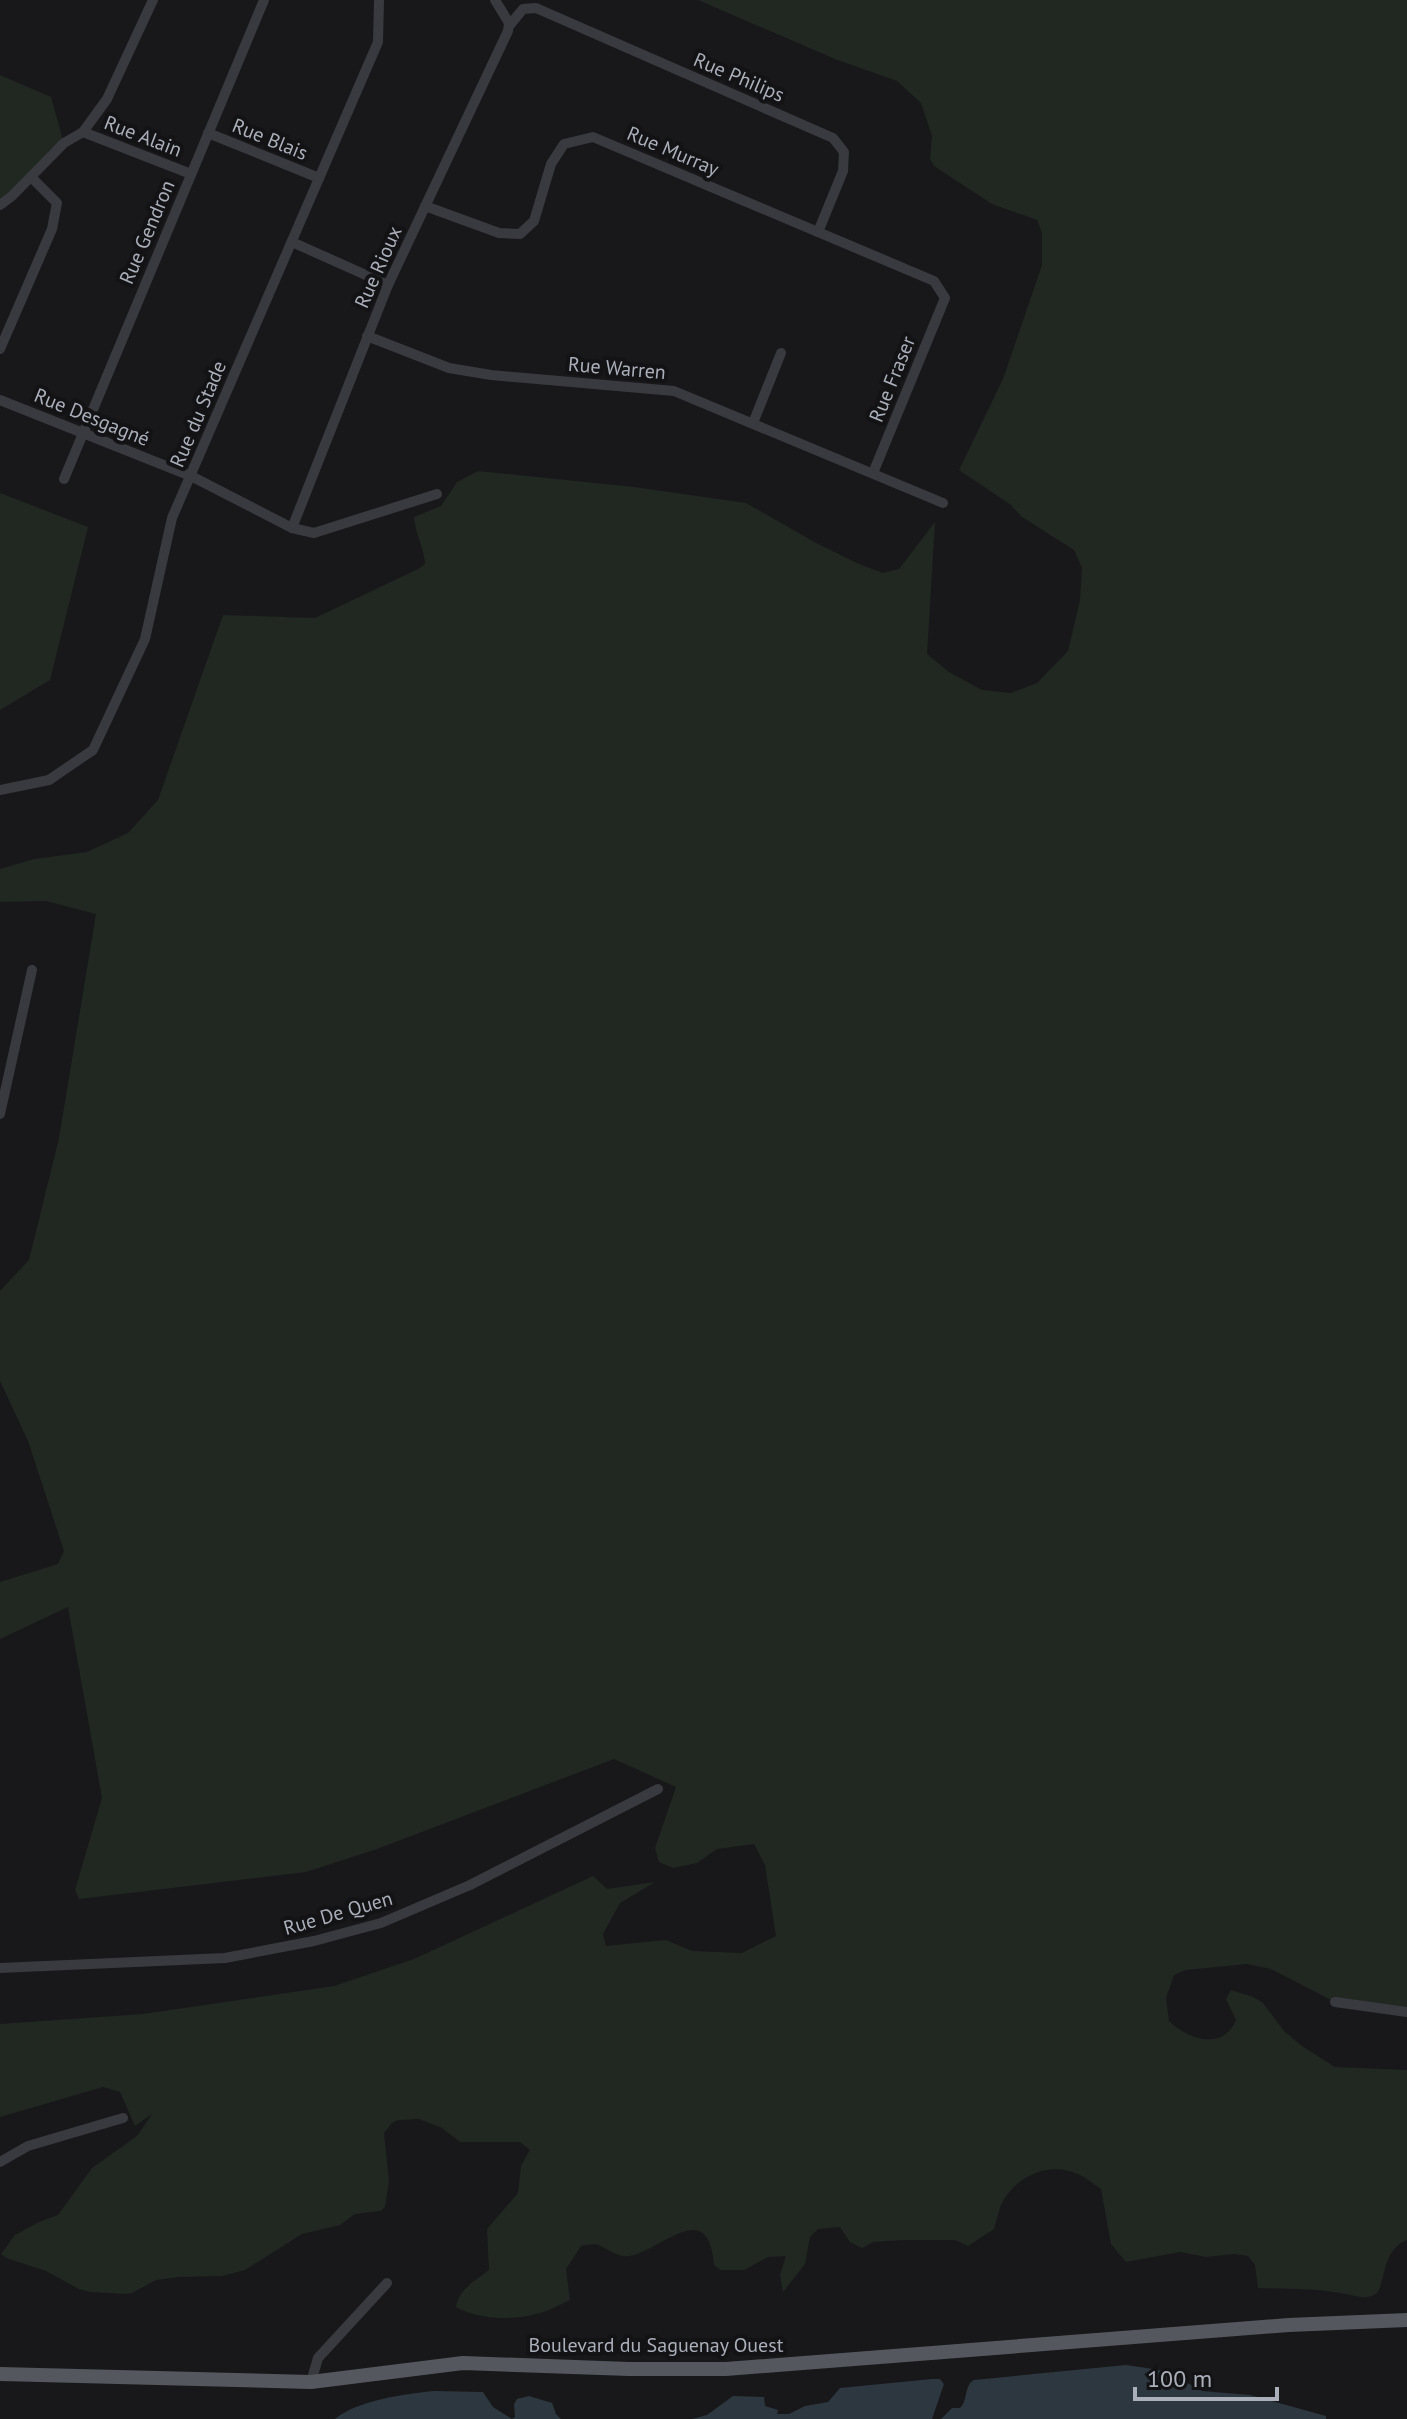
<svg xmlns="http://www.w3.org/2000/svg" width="1407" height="2419" viewBox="0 0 1407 2419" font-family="'PT Sans',sans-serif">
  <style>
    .green { fill: #202821 }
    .water { fill: #2d373f }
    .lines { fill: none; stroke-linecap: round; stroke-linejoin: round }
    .minor { stroke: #393a3f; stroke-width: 10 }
    .major { stroke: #55575e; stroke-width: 14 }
    .labels { text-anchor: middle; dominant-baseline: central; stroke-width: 8; stroke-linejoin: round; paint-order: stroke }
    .street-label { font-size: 20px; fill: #aaafba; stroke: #131315 }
  </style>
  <rect width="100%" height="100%" fill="#18181a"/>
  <g class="green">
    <path d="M698,0H1407V2012L1335,2002L1271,1969L1247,1964L1186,1970L1174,1975L1166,1998L1169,2021C1189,2040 1223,2051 1236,2020L1226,1999L1231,1990L1253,1997L1263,2003L1284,2031L1302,2046L1335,2067L1407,2070V2240C1379,2251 1387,2289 1374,2295C1366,2299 1358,2297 1350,2295C1319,2288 1289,2289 1258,2288L1255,2265L1248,2256L1235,2254L1206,2257L1180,2252L1126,2262L1111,2244L1101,2189C1094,2185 1087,2178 1080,2175C1050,2160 1015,2176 1001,2205C998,2213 996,2222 994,2229L968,2246L955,2240H903L873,2242L862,2248L850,2242L840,2227L818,2229L810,2237L805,2264L783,2292L780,2275L786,2256L768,2257L744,2270H721L714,2265C708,2195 662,2251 629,2256C615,2258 607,2246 594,2244C590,2244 585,2245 581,2246L566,2269L570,2300C561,2304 551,2310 540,2313C515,2321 479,2320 456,2307C458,2290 476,2280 489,2270L487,2229L518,2193L521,2166L530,2150L520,2142H460L442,2128L419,2119L398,2120L392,2123L384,2133L389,2181L385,2207L380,2211L355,2214L340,2225L302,2234L245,2270L222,2276L179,2277L156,2280L132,2293L125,2294L91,2292L79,2289L46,2271L6,2258L1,2254L15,2235L39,2222L58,2215L92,2168L137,2136L152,2114L135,2126L120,2092L103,2087L0,2117V2024L143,2014L334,1986L414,1959L593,1876L607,1889L655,1882L620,1903L603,1934L606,1946L666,1940L692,1951L742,1953L776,1936L765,1865L754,1844L717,1849L697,1863L673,1868L659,1862L655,1848L676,1787L614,1759L377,1849L306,1872L79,1899L75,1890L102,1798L68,1607L0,1639V1582L58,1564L64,1551L28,1441L0,1381V1291L29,1260L59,1138L96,914L46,901L0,902V869L34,859L87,852L128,833L158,800L223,615L315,618L420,568L425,564C424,547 415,534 414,517L441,506L457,482L478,471L634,487L746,503L818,544L859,564L883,573L899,569L935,522L927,654L949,672L982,690L1011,693L1037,683L1068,651L1080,600L1082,568L1074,550L1022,517L1011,505L959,470L1003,379L1042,265V233L1037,220L992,204L934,166L930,159L932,136L921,103L897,81L835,59Z"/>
    <path d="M0,75L51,97L65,147L0,201Z"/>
    <path d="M0,493L88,527L50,680L0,710Z"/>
  </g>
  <g class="water">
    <path d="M1126,2365L1166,2371L1202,2391L1250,2395L1326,2416V2419H941L952,2408H960C968,2401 964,2385 974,2380Z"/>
    <path d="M932,2379H940L944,2384L932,2419H692L707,2415L733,2396L764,2397L765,2406L778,2410L777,2414H789L805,2406L828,2402L840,2388Z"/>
    <path d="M434,2391L483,2392L493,2407L512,2419H335C358,2400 405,2394 434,2391Z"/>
    <path d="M529,2396L552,2403L556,2414L561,2419H512L515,2417L514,2404L517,2399Z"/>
  </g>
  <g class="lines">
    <g class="minor">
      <path d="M509,26L523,9L536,8L833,138L844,152L843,171L818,232"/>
      <path d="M83,132L191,174"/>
      <path d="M208,133L319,178"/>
      <path d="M0,205L12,196L64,143L83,132L107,99L153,0"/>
      <path d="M425,206L499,233L520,234L534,221L551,164L564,144L593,137L934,281L945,298L873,473"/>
      <path d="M292,242L388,285"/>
      <path d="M367,336L449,368L491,375L674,391L943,503"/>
      <path d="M0,349L52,229L57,203L31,177"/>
      <path d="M0,400L191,476L292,528L314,533L437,494"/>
      <path d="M753,423L781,353"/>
      <path d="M64,479L264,0"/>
      <path d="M292,528L388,285L508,31L509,23L495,0"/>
      <path d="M0,790L49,780L93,750L145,639L172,518L378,42L379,0"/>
      <path d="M0,1114L32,970"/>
      <path d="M0,1968L225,1958L314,1941L381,1923L470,1885L658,1789"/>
      <path d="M1335,2002L1407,2012"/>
      <path d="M0,2162L28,2146L123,2118"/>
      <path d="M311,2382L318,2358L387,2283"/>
    </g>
    <path class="major" d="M0,2374L311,2382L463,2363L629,2369H726L1289,2325L1407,2320"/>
  </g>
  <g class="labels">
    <g class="street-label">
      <text transform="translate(739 77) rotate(23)">Rue Philips</text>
      <text transform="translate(143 136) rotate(21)">Rue Alain</text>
      <text transform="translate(270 139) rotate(22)">Rue Blais</text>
      <text transform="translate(673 151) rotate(23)">Rue Murray</text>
      <text transform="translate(147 232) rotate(-67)">Rue Gendron</text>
      <text transform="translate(378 267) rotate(-66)">Rue Rioux</text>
      <text transform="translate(617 368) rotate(5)">Rue Warren</text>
      <text transform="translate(892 379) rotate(-68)">Rue Fraser</text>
      <text transform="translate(198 414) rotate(-67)">Rue du Stade</text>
      <text transform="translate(92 417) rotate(22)">Rue Desgagné</text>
      <text transform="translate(338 1913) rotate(-16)">Rue De Quen</text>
      <text x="656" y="2345">Boulevard du Saguenay Ouest</text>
    </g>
  </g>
  <path d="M1135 2387v12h142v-12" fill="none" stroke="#aaafba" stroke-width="4"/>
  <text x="1147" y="2387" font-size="24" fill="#aaafba" stroke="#131315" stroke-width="6" paint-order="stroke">100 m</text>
</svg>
